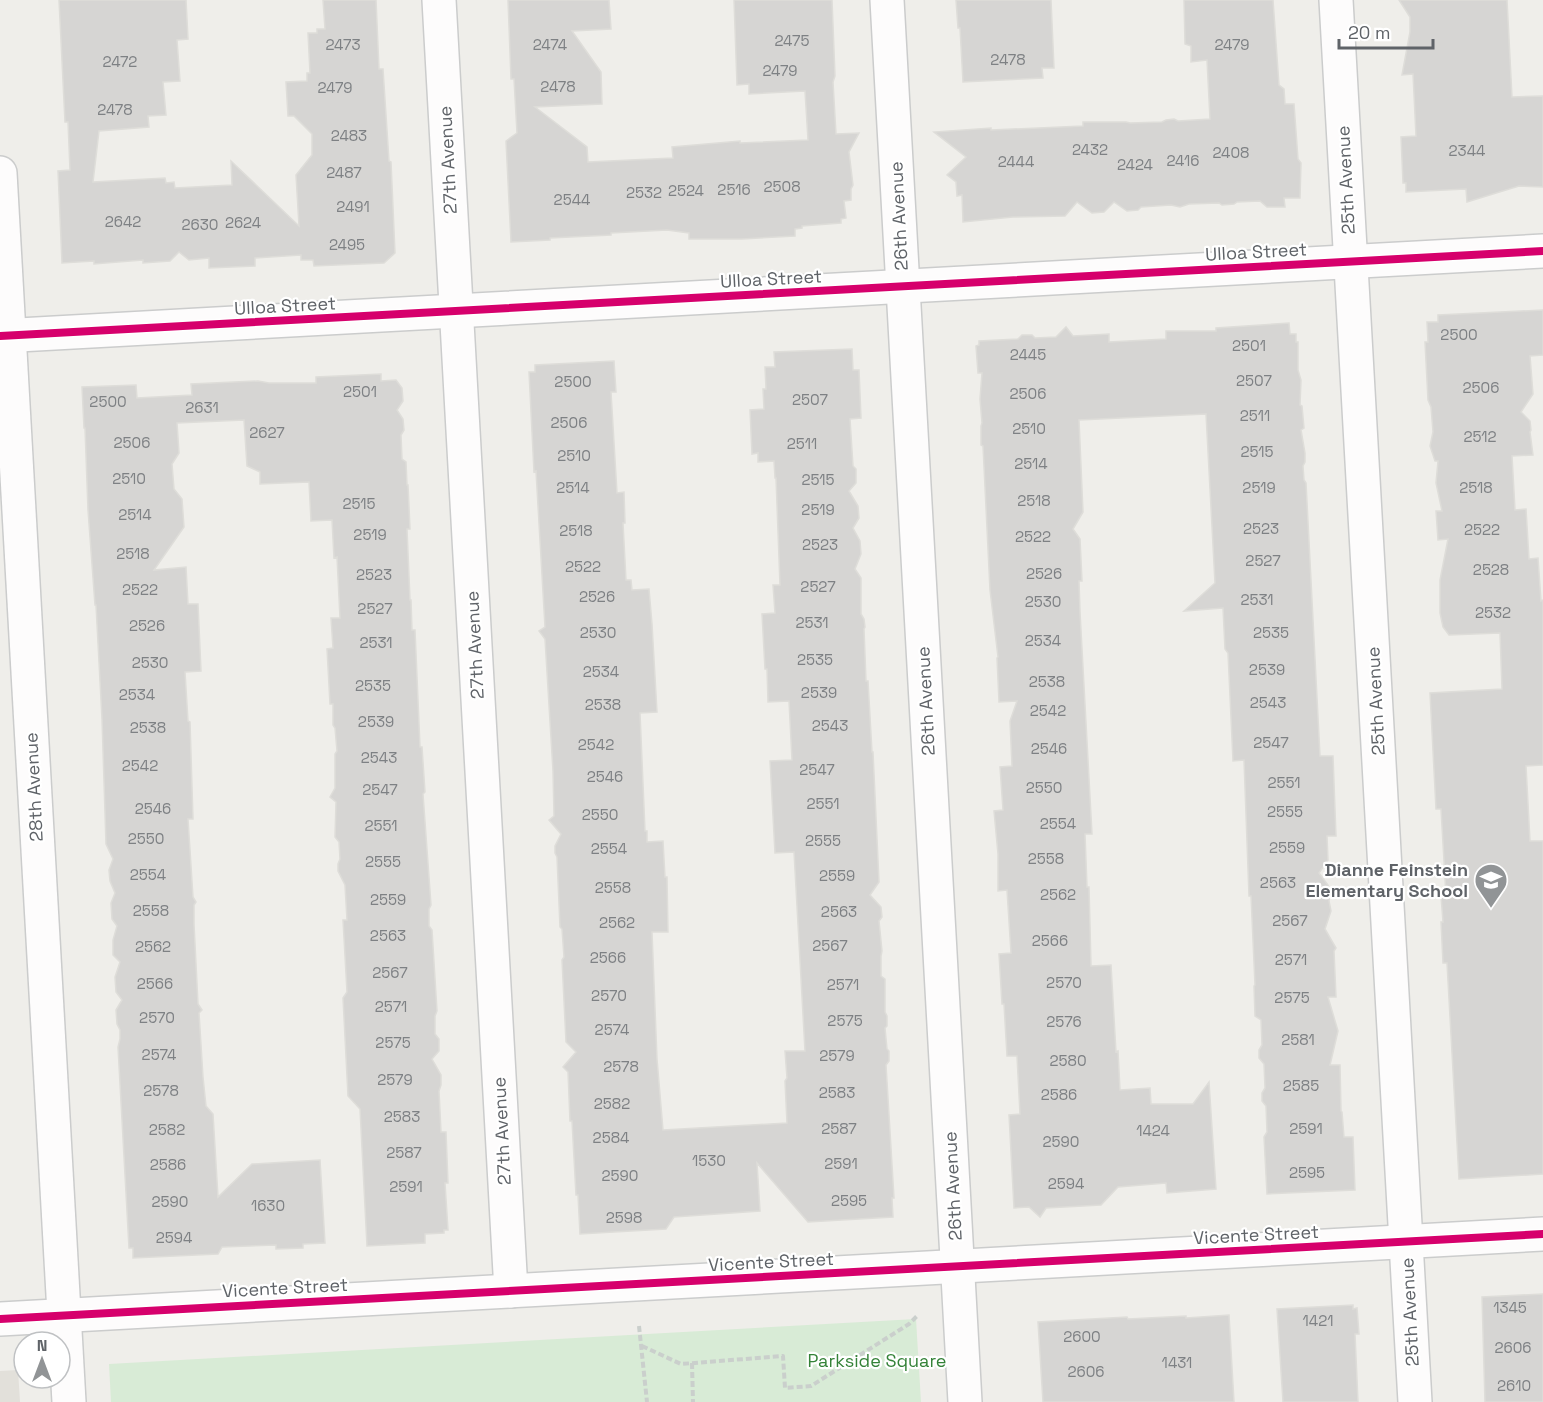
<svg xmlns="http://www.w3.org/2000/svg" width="1543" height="1402" font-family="'Space Grotesk',sans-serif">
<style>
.education{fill:#e2e0da}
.green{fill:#d8ebd6}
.building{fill:#d6d5d3;stroke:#deddd9;stroke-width:1.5}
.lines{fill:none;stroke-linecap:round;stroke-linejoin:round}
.minor-casing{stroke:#cbcccc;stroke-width:36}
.tertiary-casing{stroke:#cbcccc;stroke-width:36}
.path{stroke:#cacfcc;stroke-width:4;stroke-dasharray:6 3;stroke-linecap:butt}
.minor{stroke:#fdfcfc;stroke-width:33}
.tertiary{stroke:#fdfcfc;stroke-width:33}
.cycleway-casing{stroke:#fff;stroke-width:11}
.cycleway{stroke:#d6006c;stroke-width:8}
.labels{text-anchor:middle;stroke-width:4.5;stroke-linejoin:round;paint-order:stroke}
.number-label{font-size:15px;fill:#7e8184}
.street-label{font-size:18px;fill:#5f6368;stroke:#fff}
.poi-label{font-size:18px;font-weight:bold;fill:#5f6368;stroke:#fff;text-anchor:end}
.park-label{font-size:18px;fill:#348238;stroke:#fff}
</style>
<rect width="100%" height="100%" fill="#efeeea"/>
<polygon class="education" points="18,1370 20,1402 0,1402 0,1371"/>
<polygon class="green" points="916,1319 921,1402 111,1402 109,1364"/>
<g class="building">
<polygon points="59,0 186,0 188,39 177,40 180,81 163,82 166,115 148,116 149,127 99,131 93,182 165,178 166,183 174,182 175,188 232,185 231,161 299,226 296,175 312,155 312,134 294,116 288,116 286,82 307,81 307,73 310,73 308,33 317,33 317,29 325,29 323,0 376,0 379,69 383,69 389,161 391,162 395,253 384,263 314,266 313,260 301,260 301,255 255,258 255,266 209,268 209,258 189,260 179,252 170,261 143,263 143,260 94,264 94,261 62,263 58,171 70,170 68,122 65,122"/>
<polygon points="508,0 609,0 611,29 572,31 601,72 602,104 535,107 587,147 588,162 673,158 672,147 740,141 740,143 808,140 805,91 749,94 749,84 737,85 734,0 832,0 835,76 833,82 836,134 859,133 849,152 853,185 851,189 851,200 844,201 846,218 841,219 841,223 802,226 802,228 795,229 795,236 742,239 689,239 689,233 667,230 611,233 611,235 550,238 550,240 511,242 506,141 517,133 514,79 511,79"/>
<polygon points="956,0 1051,0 1054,68 1042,68 1043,78 963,82 960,28 958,28"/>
<polygon points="1184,0 1273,0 1279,85 1284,89 1285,104 1294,104 1298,159 1301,163 1300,198 1284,198 1285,207 1267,207 1260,201 1237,202 1234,204 1222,205 1219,203 1189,204 1180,207 1171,205 1141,207 1138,210 1127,211 1114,202 1104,212 1092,213 1077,202 1065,216 1013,217 963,222 962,195 957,196 956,182 947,175 966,157 934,132 991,128 991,130 1083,126 1083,122 1126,122 1130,123 1162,122 1166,120 1174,119 1178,121 1210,119 1207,60 1191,62 1191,46 1185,44"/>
<polygon points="1399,0 1507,0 1512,97 1543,96 1543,187 1519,186 1467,202 1466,189 1406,192 1406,183 1403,183 1401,137 1416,136 1413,74 1402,75 1410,32 1410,17"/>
<polygon points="1543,310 1543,355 1530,356 1533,394 1521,412 1530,421 1531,430 1530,432 1533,455 1512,456 1515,510 1526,509 1529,559 1538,558 1541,601 1543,600 1543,765 1526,766 1530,841 1543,841 1543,1174 1459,1179 1447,963 1443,963 1441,922 1443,922 1441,896 1446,896 1441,809 1436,809 1430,693 1502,689 1500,633 1449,635 1443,627 1440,613 1440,580 1448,539 1438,540 1436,511 1442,511 1436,483 1438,461 1435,461 1430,446 1433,432 1431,407 1428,400 1425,342 1428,342 1427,322 1438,322 1438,315"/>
<polygon points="1289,323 1290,334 1296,334 1296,342 1298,342 1298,370 1301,380 1300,405 1302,406 1304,428 1301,430 1305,453 1305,462 1303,466 1304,480 1306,483 1320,756 1333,756 1336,836 1327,836 1328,860 1319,873 1328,885 1330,890 1329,901 1331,911 1325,929 1336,948 1334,951 1336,997 1328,997 1338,1031 1330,1065 1340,1065 1341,1111 1342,1112 1344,1137 1353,1137 1355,1190 1267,1194 1264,1137 1267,1132 1266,1106 1262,1101 1262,1093 1265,1088 1264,1064 1259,1058 1259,1050 1262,1045 1261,1020 1255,1016 1254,986 1255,985 1251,896 1249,896 1244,760 1233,761 1228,653 1225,649 1223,608 1184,611 1215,583 1206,414 1079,420 1083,512 1073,529 1080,539 1082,581 1079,581 1080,612 1092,834 1085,834 1087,887 1089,887 1091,966 1111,965 1116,1052 1118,1051 1120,1090 1150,1088 1151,1104 1193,1104 1209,1082 1216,1189 1167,1193 1166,1183 1118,1187 1101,1205 1046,1208 1040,1217 1029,1207 1014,1208 1009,1115 1020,1114 1017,1056 1007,1056 1004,1004 1002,1004 999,954 1011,953 1007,890 998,891 998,854 994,811 1003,810 1000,767 1012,766 1010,721 1017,701 999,702 997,658 998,657 990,590 983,446 981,445 981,426 982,423 980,399 982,373 978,373 976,346 979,345 979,341 1018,339 1022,335 1032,335 1035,338 1056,337 1066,327 1073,336 1109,334 1109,342 1166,339 1166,331 1216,331 1216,328"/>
<polygon points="852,349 853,370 859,370 861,418 850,419 853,466 856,469 856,483 849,491 858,506 859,518 853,528 860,541 861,554 855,569 861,578 861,614 864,619 865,627 864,629 866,681 868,681 872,752 873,752 879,882 870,895 881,907 882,917 879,921 882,951 881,956 881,976 885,979 885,1012 887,1016 887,1026 885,1028 887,1049 889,1051 889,1061 886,1065 894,1198 892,1198 893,1217 808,1222 757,1163 760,1211 674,1217 666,1229 580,1234 578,1195 576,1195 572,1121 570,1121 568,1072 563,1067 576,1052 566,1042 562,960 564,957 562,929 560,927 557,857 555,853 555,846 561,834 549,820 554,816 553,771 545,639 539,631 545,627 536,471 534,472 529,372 535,372 535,365 614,361 616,392 611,392 617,493 624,492 625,523 623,523 626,580 631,580 632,590 649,589 652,624 657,712 640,713 645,831 647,831 647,842 663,841 665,877 667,877 668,932 652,932 657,1059 663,1130 787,1123 785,1081 787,1078 785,1051 805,1051 794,852 775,853 770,761 792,760 789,701 768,702 767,669 765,669 762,614 775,613 773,585 780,585 776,478 775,478 774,461 758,462 758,453 752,454 750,410 764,409 763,389 766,389 765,367 775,367 774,352"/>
<polygon points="381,374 381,381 396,380 402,388 403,401 397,410 403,419 404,430 401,435 402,459 406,462 407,485 408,485 410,529 407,529 410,600 411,600 412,630 415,630 420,747 422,747 425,792 423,794 431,905 429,909 429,926 432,930 437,1011 435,1016 435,1034 439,1039 439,1051 432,1059 441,1075 441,1085 439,1091 441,1132 446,1132 448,1183 445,1183 448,1230 444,1230 444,1233 425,1234 425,1243 367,1246 360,1109 348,1096 343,998 347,992 343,920 347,920 345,885 338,871 338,864 340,859 339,842 335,837 336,802 330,797 335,788 335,754 337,751 335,728 333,725 333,704 330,704 327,649 333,648 331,618 340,618 337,557 334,558 332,520 311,521 309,482 260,484 260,472 247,466 244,420 177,423 179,453 172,464 174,489 182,499 184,527 154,570 186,567 188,604 198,604 201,671 185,672 188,721 190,722 193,819 188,819 193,897 196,902 194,905 194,924 198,1004 202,1010 199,1013 203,1077 206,1106 213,1114 218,1197 252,1164 320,1160 325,1243 303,1244 303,1248 276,1249 276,1245 222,1247 218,1254 133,1258 133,1248 129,1248 118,1047 120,1039 120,1030 117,1024 116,1010 122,1000 116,992 115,977 120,962 113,955 113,940 117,926 112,919 111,903 115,893 110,881 109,870 113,859 106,844 102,719 96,605 95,605 88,510 85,428 84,428 82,387 136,385 137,398 192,395 191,384 258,381 269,383 316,383 316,377"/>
<polygon points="1543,1294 1543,1402 1485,1402 1482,1297"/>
<polygon points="1353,1305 1353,1309 1357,1308 1359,1334 1355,1334 1358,1402 1283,1402 1277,1309"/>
<polygon points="1229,1315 1234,1402 1043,1402 1038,1322 1127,1317 1128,1319 1186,1316 1186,1318"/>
</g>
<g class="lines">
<g class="minor-casing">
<g id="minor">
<polyline points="439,0 511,1291"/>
<polyline points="887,0 965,1402"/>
<polyline points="1336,0 1415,1402"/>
<polyline points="0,173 69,1402"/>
<polyline points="0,336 1543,251"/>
</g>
</g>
<g class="tertiary-casing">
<polyline id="tertiary" points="0,1319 1543,1234"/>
</g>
<g class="path">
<polyline points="639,1326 647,1402"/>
<polyline points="642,1346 681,1364 783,1356 785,1388 811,1386 909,1324 918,1315"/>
<polyline points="692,1363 693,1402"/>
</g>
<use href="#minor" class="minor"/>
<use href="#tertiary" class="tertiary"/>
<g class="cycleway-casing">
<g id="cycleway">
<polyline points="0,336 1543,251"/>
<polyline points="0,1319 1543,1234"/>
</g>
</g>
<use href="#cycleway" class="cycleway"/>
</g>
<defs>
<g id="school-pin" transform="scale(1.725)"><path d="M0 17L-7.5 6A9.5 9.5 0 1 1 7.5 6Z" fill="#919496" stroke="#fff"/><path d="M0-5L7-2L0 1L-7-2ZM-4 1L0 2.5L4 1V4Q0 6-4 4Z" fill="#fff"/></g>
</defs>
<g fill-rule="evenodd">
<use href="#school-pin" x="1491" y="880"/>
</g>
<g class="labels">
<g class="number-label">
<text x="792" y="46">2475</text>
<text x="343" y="50">2473</text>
<text x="550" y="50">2474</text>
<text x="1232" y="50">2479</text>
<text x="1008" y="65">2478</text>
<text x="120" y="67">2472</text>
<text x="780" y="76">2479</text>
<text x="558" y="92">2478</text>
<text x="335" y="93">2479</text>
<text x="115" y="115">2478</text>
<text x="349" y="141">2483</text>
<text x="1090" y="155">2432</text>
<text x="1467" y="156">2344</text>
<text x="1231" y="158">2408</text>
<text x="1183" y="166">2416</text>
<text x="1016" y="167">2444</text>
<text x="1135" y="170">2424</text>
<text x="344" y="178">2487</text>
<text x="782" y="192">2508</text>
<text x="734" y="195">2516</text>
<text x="686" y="196">2524</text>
<text x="644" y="198">2532</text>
<text x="572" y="205">2544</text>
<text x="353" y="212">2491</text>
<text x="123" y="227">2642</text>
<text x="243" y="228">2624</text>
<text x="200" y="230">2630</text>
<text x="347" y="250">2495</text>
<text x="1459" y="340">2500</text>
<text x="1249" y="351">2501</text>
<text x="1028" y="360">2445</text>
<text x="1254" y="386">2507</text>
<text x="573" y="387">2500</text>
<text x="1481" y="393">2506</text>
<text x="360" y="397">2501</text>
<text x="1028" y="399">2506</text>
<text x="810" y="405">2507</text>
<text x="108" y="407">2500</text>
<text x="202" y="413">2631</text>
<text x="1255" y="421">2511</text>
<text x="569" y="428">2506</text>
<text x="1029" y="434">2510</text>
<text x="267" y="438">2627</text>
<text x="1480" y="442">2512</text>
<text x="132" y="448">2506</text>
<text x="802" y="449">2511</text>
<text x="1257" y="457">2515</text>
<text x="574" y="461">2510</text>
<text x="1031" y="469">2514</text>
<text x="129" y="484">2510</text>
<text x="818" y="485">2515</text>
<text x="573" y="493">2514</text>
<text x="1259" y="493">2519</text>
<text x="1476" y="493">2518</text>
<text x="1034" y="506">2518</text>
<text x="359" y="509">2515</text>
<text x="818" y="515">2519</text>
<text x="135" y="520">2514</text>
<text x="1261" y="534">2523</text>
<text x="1482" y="535">2522</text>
<text x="576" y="536">2518</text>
<text x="370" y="540">2519</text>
<text x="1033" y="542">2522</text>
<text x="820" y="550">2523</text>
<text x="133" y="559">2518</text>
<text x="1263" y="566">2527</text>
<text x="583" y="572">2522</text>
<text x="1491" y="575">2528</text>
<text x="1044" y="579">2526</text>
<text x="374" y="580">2523</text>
<text x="818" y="592">2527</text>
<text x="140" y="595">2522</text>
<text x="597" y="602">2526</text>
<text x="1257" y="605">2531</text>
<text x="1043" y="607">2530</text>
<text x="375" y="614">2527</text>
<text x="1493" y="618">2532</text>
<text x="812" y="628">2531</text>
<text x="147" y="631">2526</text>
<text x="598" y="638">2530</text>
<text x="1271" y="638">2535</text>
<text x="1043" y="646">2534</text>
<text x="376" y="648">2531</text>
<text x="815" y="665">2535</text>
<text x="150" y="668">2530</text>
<text x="1267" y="675">2539</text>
<text x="601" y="677">2534</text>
<text x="1047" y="687">2538</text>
<text x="373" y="691">2535</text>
<text x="819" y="698">2539</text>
<text x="137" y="700">2534</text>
<text x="1268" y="708">2543</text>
<text x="603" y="710">2538</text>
<text x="1048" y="716">2542</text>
<text x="376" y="727">2539</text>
<text x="830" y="731">2543</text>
<text x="148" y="733">2538</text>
<text x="1271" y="748">2547</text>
<text x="596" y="750">2542</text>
<text x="1049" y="754">2546</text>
<text x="379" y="763">2543</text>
<text x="140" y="771">2542</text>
<text x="817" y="775">2547</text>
<text x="605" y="782">2546</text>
<text x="1284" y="788">2551</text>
<text x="1044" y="793">2550</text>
<text x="380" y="795">2547</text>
<text x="823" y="809">2551</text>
<text x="153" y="814">2546</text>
<text x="1285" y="817">2555</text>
<text x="600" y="820">2550</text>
<text x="1058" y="829">2554</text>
<text x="381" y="831">2551</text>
<text x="146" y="844">2550</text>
<text x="823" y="846">2555</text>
<text x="1287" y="853">2559</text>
<text x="609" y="854">2554</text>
<text x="1046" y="864">2558</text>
<text x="383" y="867">2555</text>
<text x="148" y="880">2554</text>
<text x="837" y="881">2559</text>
<text x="1278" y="888">2563</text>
<text x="613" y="893">2558</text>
<text x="1058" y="900">2562</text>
<text x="388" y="905">2559</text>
<text x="151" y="916">2558</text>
<text x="839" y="917">2563</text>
<text x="1290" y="926">2567</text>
<text x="617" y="928">2562</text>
<text x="388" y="941">2563</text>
<text x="1050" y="946">2566</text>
<text x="830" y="951">2567</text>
<text x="153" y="952">2562</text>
<text x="608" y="963">2566</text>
<text x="1291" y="965">2571</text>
<text x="390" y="978">2567</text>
<text x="1064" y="988">2570</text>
<text x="155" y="989">2566</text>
<text x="843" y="990">2571</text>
<text x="609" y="1001">2570</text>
<text x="1292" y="1003">2575</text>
<text x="391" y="1012">2571</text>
<text x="157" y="1023">2570</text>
<text x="845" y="1026">2575</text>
<text x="1064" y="1027">2576</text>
<text x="612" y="1035">2574</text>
<text x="1298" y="1045">2581</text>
<text x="393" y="1048">2575</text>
<text x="159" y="1060">2574</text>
<text x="837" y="1061">2579</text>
<text x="1068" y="1066">2580</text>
<text x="621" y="1072">2578</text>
<text x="395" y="1085">2579</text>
<text x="1301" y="1091">2585</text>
<text x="161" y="1096">2578</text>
<text x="837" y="1098">2583</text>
<text x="1059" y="1100">2586</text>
<text x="612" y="1109">2582</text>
<text x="402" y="1122">2583</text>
<text x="839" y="1134">2587</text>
<text x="1306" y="1134">2591</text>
<text x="167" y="1135">2582</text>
<text x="1153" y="1136">1424</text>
<text x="611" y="1143">2584</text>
<text x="1061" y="1147">2590</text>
<text x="404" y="1158">2587</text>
<text x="709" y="1166">1530</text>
<text x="841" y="1169">2591</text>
<text x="168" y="1170">2586</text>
<text x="1307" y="1178">2595</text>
<text x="620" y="1181">2590</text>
<text x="1066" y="1189">2594</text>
<text x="406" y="1192">2591</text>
<text x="849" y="1206">2595</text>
<text x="170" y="1207">2590</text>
<text x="268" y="1211">1630</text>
<text x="624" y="1223">2598</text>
<text x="174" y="1243">2594</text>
<text x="1510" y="1313">1345</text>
<text x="1318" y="1326">1421</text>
<text x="1082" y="1342">2600</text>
<text x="1513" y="1353">2606</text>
<text x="1177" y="1368">1431</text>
<text x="1086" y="1377">2606</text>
<text x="1514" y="1391">2610</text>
</g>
<g class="street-label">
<text transform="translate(448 160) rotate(-93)" y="6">27th Avenue</text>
<text transform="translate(1346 180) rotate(-93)" y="6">25th Avenue</text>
<text transform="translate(899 216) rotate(-93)" y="6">26th Avenue</text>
<text transform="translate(1256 252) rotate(-3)" y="6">Ulloa Street</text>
<text transform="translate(771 279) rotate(-3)" y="6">Ulloa Street</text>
<text transform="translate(285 306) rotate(-3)" y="6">Ulloa Street</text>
<text transform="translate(475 645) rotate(-93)" y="6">27th Avenue</text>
<text transform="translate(926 701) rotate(-93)" y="6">26th Avenue</text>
<text transform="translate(1376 701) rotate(-93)" y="6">25th Avenue</text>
<text transform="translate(34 787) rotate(-93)" y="6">28th Avenue</text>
<text transform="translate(502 1131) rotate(-93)" y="6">27th Avenue</text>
<text transform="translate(953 1186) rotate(-93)" y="6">26th Avenue</text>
<text transform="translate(1256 1235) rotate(-3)" y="6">Vicente Street</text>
<text transform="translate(771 1262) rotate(-3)" y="6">Vicente Street</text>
<text transform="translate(285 1288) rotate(-3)" y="6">Vicente Street</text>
<text transform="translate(1410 1312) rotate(-93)" y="6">25th Avenue</text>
</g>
<g class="poi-label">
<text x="1468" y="876">Dianne Feinstein<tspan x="1468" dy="21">Elementary School</tspan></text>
</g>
<g class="park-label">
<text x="877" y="1367">Parkside Square</text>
</g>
</g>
<g transform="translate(42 1360)"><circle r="28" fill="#ffffff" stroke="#bfc1c3" stroke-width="1.5"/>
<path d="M0-4.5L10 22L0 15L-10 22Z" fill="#919496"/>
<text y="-9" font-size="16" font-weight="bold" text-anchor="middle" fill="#5f6368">N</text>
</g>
<path d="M1339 39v9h94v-9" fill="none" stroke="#5f6368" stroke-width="3"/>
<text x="1348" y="39" font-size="18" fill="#5f6368" stroke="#ffffff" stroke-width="4.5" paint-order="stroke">20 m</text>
</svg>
